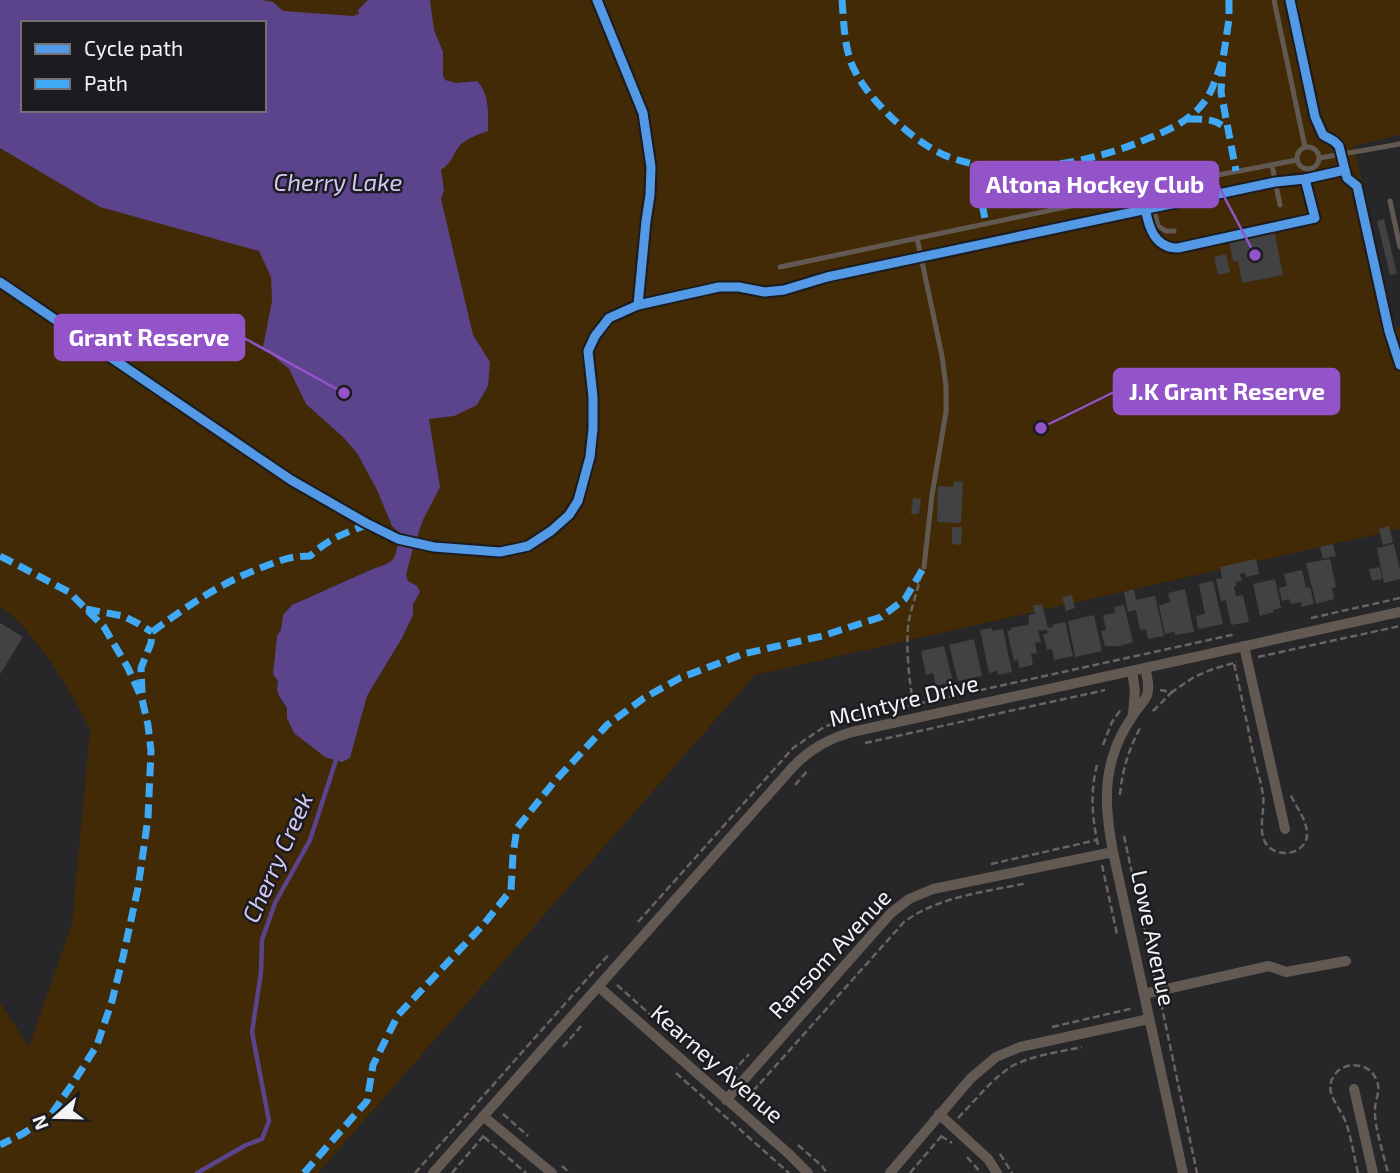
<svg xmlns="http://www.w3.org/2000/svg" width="1400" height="1173" font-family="'Exo 2',sans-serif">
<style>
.green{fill:#412a05;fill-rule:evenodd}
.water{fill:#5b448c;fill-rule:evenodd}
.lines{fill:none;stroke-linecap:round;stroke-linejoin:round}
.stream{stroke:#5b448c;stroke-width:4.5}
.building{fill:#424143}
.path{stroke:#68645f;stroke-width:2.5;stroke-dasharray:7 3.5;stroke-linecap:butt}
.service{stroke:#625a52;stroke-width:5}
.minor{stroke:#625a52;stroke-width:10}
.quiet{stroke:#3fa9f5;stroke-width:7;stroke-dasharray:14 7;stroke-linecap:butt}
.cycleway-casing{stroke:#1c1b1f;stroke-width:13}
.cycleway{stroke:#5399e6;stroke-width:9}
.labels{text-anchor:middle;stroke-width:5;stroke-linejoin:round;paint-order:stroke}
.street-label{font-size:23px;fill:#f3f2f5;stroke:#1c1b1f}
.water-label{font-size:24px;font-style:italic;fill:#d2c8f4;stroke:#1c1b1f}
.leader{fill:none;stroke:#9354ca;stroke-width:2.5}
.callout-dot{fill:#9354ca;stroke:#1c1b1f;stroke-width:2.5}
.callout{fill:#9354ca;stroke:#9354ca;stroke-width:2.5}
.callout-label{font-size:24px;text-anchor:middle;font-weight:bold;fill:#fff}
</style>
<rect width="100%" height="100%" fill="#272628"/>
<path class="green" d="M0,0H1400V135L1354,146L1395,327H1400V529L755,675L318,1173H0V1002L29,1047L72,923L90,730C73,694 34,628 0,607ZM23,23H264V110H23ZM386,565L406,575L415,598L413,604V615L386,665L367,696L350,758L326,757L287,718V708L282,703L277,690V636L281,630L283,615L292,605L375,568Z"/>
<path class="water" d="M0,0H262L273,2L283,11L353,16L359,14L358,10L368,0H430L434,30L443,52V75L445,80L457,83L477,81C490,95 488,113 488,131C477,135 464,139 458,148C451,158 453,161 441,170L444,190L441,199L473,335L490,362L488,386L477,405L454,416L429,419L440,487L423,520L412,552L406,575L408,581L417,586L420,592L413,604V615L402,638L367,696L350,758L342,762L325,757L294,733L287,718V708L279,696L277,690L278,681L273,674L277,636L281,630L283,615L292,605L375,568C401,561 394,554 400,533L392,526L377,490L357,453L343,437L306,404L289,369L263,347L272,301L271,277L259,251L100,207L0,148ZM23,23H264V110H23Z"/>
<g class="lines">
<polyline class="stream" points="197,1173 246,1145 262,1139 269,1121 252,1032 261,972 262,940 275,903 310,840 337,757"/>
</g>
<g class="building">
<polygon points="1384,219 1397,274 1390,275 1377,221"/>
<polygon points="1274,230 1283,275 1242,283 1238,261 1233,262 1229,240"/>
<polygon points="1226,254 1230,272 1218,275 1214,257"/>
<polygon points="954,481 963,482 961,523 937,522 938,486 953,487"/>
<polygon points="913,498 921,499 919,514 911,514"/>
<polygon points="1389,526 1393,542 1383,545 1379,529"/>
<polygon points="952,527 962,527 961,545 952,544"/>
<polygon points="1333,544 1336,556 1323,559 1320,547"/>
<polygon points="1394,544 1400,570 1400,579 1384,583 1377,548"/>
<polygon points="1256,559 1259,574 1246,577 1245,573 1240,574 1242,581 1236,582 1236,586 1234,586 1236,596 1243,595 1249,622 1231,625 1226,600 1221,601 1216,579 1222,578 1220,567"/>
<polygon points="1330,559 1336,587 1332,588 1334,599 1316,604 1306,563"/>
<polygon points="1380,567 1382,579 1372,581 1369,569"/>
<polygon points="1302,570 1306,588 1310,587 1314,604 1302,607 1301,602 1291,604 1289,599 1282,601 1279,588 1287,586 1284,574"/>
<polygon points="1275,579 1281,608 1273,610 1274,612 1260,616 1253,584"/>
<polygon points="1213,581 1223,624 1198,629 1196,616 1205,614 1199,584"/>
<polygon points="1134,589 1136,600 1155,596 1164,636 1148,639 1146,629 1140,630 1136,610 1128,612 1124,592"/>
<polygon points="1185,589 1194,632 1175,635 1174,632 1165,634 1159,606 1170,602 1168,593"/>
<polygon points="1072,595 1075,608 1066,611 1062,597"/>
<polygon points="1042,604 1048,628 1053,627 1052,625 1065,622 1073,656 1054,660 1052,649 1047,650 1043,634 1048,633 1047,630 1038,631 1041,642 1035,643 1037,653 1031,654 1033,665 1019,668 1018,660 1014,661 1007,631 1011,630 1011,628 1028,625 1029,615 1035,614 1033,606"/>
<polygon points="1124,605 1133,642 1117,647 1117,646 1105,646 1101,631 1106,630 1103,615 1115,613 1114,607"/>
<polygon points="1094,615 1102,651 1075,657 1068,621"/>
<polygon points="0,623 23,637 0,674"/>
<polygon points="992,628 992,631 1003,629 1012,672 998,675 998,671 989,673 980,630"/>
<polygon points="974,639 982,676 958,681 949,645"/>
<polygon points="944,646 953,682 936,686 933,673 926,675 921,651"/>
</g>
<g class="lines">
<g class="path">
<polyline points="1311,618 1400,598"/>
<polyline points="1258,657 1400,626"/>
<path d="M1234,664C1241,693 1247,723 1253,753C1256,767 1261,781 1263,795C1265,810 1258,829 1265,842C1276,861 1309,854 1307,832C1306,818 1295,806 1290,793"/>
<polyline points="1160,690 1172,692 1194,677 1213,669 1237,662"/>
<path d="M914,705C909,684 905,641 909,620C912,606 917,591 921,577"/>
<polyline points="1153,711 1172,692"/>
<polyline points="865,743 1105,690"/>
<polyline points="1103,745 1112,722 1122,708"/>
<path d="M1097,765C1090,792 1092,818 1098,845"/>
<polyline points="795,785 809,769"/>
<path d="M1120,795C1122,770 1129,749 1140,728"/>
<polyline points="1124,836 1155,980"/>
<polyline points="991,864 1097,840"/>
<polyline points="1102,865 1117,934"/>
<polyline points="638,922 793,748 824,727 840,721 1236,634"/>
<polyline points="617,985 662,1025"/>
<polyline points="1161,1003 1197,1173"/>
<polyline points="1052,1027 1134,1008"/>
<polyline points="563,1047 581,1026"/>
<polyline points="676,1073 789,1173"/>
<polyline points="725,1080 749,1054"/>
<path d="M746,1099L904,922C939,896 986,892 1027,883"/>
<polyline points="503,1114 528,1136"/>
<path d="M958,1118C975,1101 989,1082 1009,1068C1027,1056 1060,1052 1082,1047"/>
<polyline points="941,1136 952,1143"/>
<polyline points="484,1137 526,1173"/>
<polyline points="798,1145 822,1166 827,1173"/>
<polyline points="1000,1154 1012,1173"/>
<polyline points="967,1157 981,1173"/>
<polyline points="562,1166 570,1173"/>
<polyline points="415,1173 610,953"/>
<polyline points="452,1173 486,1133"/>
<polyline points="910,1173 944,1133"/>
<path d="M1358,1173C1354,1157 1352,1141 1347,1126C1342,1107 1320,1092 1336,1073C1342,1066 1352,1064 1360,1066C1367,1067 1373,1072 1376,1079C1382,1090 1375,1098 1375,1110C1374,1126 1384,1156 1388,1173"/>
</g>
<g class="service">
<polyline points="1274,0 1305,147"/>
<circle cx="1308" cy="158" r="11"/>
<polyline points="1320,158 1400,144"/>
<polyline points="1272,165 1280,205"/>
<polyline points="1149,189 1158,226 1166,231 1174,231"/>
<polyline points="1390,201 1400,247"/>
<polyline points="917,238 942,356 946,386 946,412 932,495 924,567"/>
<polyline points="780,267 1223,174 1297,160"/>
</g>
<g class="minor">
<polyline points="1244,646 1285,829"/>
<path d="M1145,668C1147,677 1150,686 1147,695C1144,703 1136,709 1132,717C1124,729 1117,742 1113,756C1103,787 1107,820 1113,852L1183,1173"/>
<polyline points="1132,671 1135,690 1133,714"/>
<polyline points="599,987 789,1154 808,1173"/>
<polyline points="1144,994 1269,966 1286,972 1346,961"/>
<polyline points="1354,1089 1373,1173"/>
<polyline points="726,1100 891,913 909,899 933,889 1113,852"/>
<polyline points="939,1114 988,1159 997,1173"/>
<polyline points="483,1116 552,1173"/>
<path d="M433,1173L791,769C808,750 827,739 852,732L1400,612"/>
<polyline points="890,1173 971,1078 996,1057 1020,1047 1149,1019"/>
</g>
<g class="quiet">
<path d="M842,0C844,24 844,52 856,73C865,90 878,104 892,118C906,131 926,147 944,155C1001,179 1081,165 1137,143C1162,133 1192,122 1207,98C1214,87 1218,71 1223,59"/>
<polyline points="1229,0 1229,19 1223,59 1221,92 1236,171"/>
<path d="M1188,119C1206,119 1215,118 1229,131"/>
<polyline points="974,163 986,224"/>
<polyline points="0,556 69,592 104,627 128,668 142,699 148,725 151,751 148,818 138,888 123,957 112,1001 97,1045 75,1080 51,1115 24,1133 0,1145"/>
<polyline points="86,609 123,616 139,624 152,632"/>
<path d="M152,632C187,606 222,582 263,567C281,560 291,556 310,556C328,539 347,532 369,524"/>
<polyline points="142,693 141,668 151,643 152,632"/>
<polyline points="304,1173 367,1101 373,1065 398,1015 484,924 511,890 513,855 517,828 554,782 607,725 644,698 680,678 743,654 822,636 881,617 905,599 924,567"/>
</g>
<g class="cycleway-casing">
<g id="cycleway">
<polyline points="597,0 643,113 651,167 650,195 646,221 638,305"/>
<polyline points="1290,0 1315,117 1323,135 1334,141 1339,146 1347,178 1357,186 1389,331 1400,365"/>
<path d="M1142,190C1146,213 1148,248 1178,248L1315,218L1305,179"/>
<polyline points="0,282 291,480 366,523 398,539 434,547 500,552 528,546 551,531 569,515 578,501 590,457 593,429 593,397 588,351 595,336 609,318 638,305 719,287 739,287 765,292 784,290 827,277 1275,182 1305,179 1345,170"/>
</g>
</g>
<use href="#cycleway" class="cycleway"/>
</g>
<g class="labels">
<g class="street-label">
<text transform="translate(904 701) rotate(-14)" y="8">McIntyre Drive</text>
<text transform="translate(1153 938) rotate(78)" y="8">Lowe Avenue</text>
<text transform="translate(830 954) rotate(-47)" y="8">Ransom Avenue</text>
<text transform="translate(717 1064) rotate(41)" y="8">Kearney Avenue</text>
</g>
<g class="water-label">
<text x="338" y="191">Cherry Lake</text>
<text transform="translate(278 858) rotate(-66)" y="8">Cherry Creek</text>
</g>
</g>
<path class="leader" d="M1255 255L1218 185M344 393L244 338M1041 428L1114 392"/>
<g class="callout-dot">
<circle cx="1255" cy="255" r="7"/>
<circle cx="344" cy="393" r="7"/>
<circle cx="1041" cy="428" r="7"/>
</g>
<g class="callout">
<rect x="971" y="162" width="247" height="45" rx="7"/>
<rect x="55" y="315" width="189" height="45" rx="7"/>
<rect x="1114" y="369" width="225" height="45" rx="7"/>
</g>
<g class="callout-label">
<text x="1095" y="193">Altona Hockey Club</text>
<text x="149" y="346">Grant Reserve</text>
<text x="1227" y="400">J.K Grant Reserve</text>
</g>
<rect x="21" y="21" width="245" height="91" fill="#1c1b1f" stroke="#727175" stroke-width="2"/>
<rect x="35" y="44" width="35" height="10" fill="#5399e6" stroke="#727175" stroke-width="2"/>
<text x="84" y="56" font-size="21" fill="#f3f2f5">Cycle path</text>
<rect x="35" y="79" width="35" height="10" fill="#3fa9f5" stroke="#727175" stroke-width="2"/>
<text x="84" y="91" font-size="21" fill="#f3f2f5">Path</text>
<g transform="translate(56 1117) rotate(250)" stroke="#1c1b1f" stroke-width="5" paint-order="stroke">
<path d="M0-5L12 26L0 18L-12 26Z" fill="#f3f2f5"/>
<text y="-10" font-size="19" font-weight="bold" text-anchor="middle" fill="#f3f2f5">N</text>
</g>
</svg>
